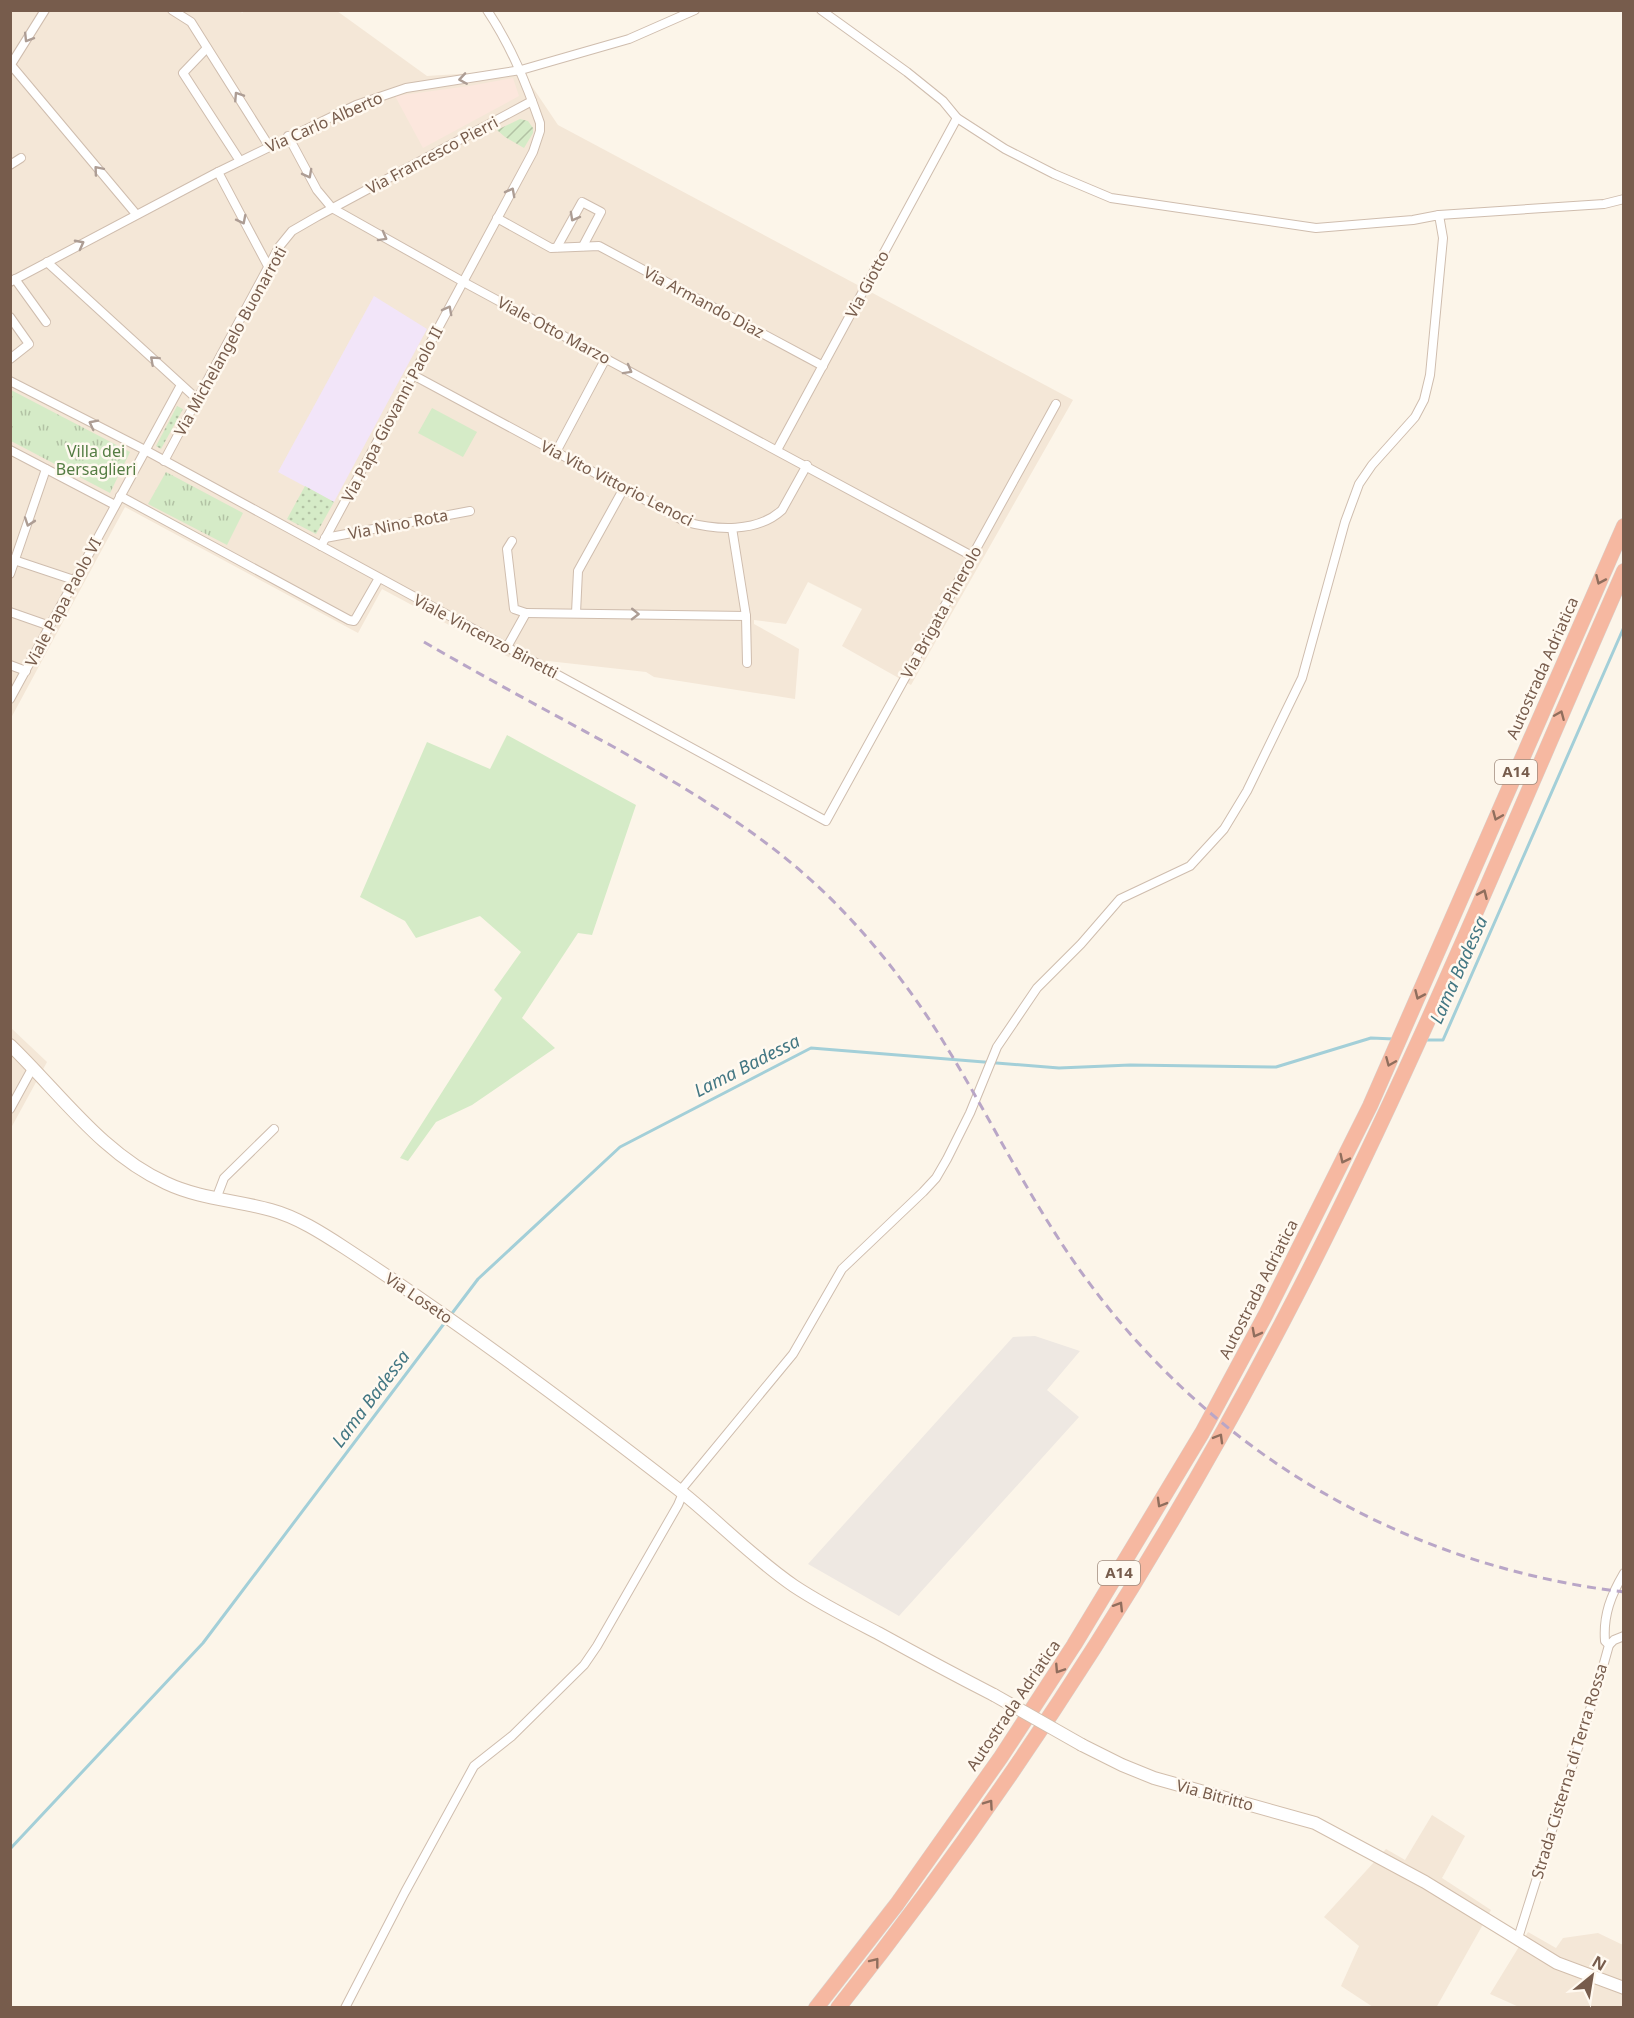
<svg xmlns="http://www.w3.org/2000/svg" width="1634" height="2018" font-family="'Noto Sans',sans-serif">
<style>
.residential{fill:#f4e7d7}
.commercial{fill:#fce7dd}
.industrial{fill:#eee8e2}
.education{fill:#f2e5f9}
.grass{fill:url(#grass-dots)}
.park{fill:url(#park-tufts)}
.garden{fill:url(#garden-furrows)}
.pitch{fill:#d5ebc7}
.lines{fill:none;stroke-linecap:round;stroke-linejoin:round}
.stream{stroke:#a3cfd8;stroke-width:3}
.minor-casing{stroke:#cfbdae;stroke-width:10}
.secondary-casing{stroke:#d2beac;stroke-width:14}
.motorway-casing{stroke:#d9d1cd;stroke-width:16}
.minor{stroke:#fff;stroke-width:8}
.secondary{stroke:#fff;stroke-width:12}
.motorway{stroke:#f6b8a1;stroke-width:15}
.rail{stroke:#b9a6c7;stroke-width:3;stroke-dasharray:9 6;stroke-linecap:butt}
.secondary-bridge-casing{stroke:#d2beac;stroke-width:14;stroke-linecap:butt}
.secondary-bridge{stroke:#fff;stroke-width:12}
.oneway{stroke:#ad9d94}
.oneway2{stroke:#906e5d}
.labels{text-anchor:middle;stroke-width:5;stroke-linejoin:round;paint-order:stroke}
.shield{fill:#fff9f0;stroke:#a08b7d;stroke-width:1.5}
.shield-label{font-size:15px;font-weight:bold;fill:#775c4c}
.street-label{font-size:16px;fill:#775c4c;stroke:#fff9f0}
.park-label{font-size:16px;fill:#547d43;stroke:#fff9f0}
.water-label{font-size:18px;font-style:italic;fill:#437783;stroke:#fff9f0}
</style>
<defs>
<pattern id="grass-dots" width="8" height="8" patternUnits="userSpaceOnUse" patternTransform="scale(1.5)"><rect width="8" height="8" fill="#d5ebc7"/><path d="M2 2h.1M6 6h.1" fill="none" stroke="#b2c2a4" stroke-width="1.8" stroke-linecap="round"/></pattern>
<pattern id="park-tufts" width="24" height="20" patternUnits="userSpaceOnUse" patternTransform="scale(1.5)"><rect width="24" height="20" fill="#d5ebc7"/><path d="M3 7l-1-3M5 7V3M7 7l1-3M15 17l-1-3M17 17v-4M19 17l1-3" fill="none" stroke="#b2c2a4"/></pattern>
<pattern id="garden-furrows" width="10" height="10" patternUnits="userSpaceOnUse" patternTransform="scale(1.5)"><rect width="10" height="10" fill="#d5ebc7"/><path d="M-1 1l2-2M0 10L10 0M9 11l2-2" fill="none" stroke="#b2c2a4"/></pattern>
</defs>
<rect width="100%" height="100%" fill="#fcf5e9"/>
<g class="residential">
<polygon points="240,10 242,13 245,10 337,11 427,76 521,70 558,125 1073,400 911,685 842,646 862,609 808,582 786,624 754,620 754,624 799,649 795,699 654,677 646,672 548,661 540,674 382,589 358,633 125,507 11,718 11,11"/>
<polygon points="11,1028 47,1062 11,1128"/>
<polygon points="1432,1815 1465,1836 1442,1878 1491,1910 1436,2008 1373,2007 1341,1986 1359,1946 1324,1917 1386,1849 1405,1860"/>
<polygon points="1528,1932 1556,1948 1563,1938 1598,1933 1623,1945 1623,2007 1519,2007 1490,1994"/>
</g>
<polygon class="commercial" points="513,78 519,96 423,148 395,96 469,86"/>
<polygon class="industrial" points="1035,1336 1080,1351 1047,1390 1079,1417 899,1616 808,1564 1013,1337"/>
<polygon class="education" points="374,296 427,329 334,502 278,472"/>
<g class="grass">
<polygon points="177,406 183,409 161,449 156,446"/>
<polygon points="305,486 334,502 316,534 287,519"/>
</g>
<g class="park">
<polygon points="11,390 130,452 110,493 11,441"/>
<polygon points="166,472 243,513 227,545 148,504"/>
</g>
<polygon class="garden" points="520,119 528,121 533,128 533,133 524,148 505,137 497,130"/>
<g class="pitch">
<polygon points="432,408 477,432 463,457 418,433"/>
<polygon points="507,735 636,805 592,935 578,933 522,1018 555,1048 472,1105 436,1122 408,1161 400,1158 502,998 494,990 521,952 480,916 416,938 405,921 360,897 427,742 490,769"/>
</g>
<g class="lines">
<g class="stream">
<polyline points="1424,1040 1443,1040 1624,627"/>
<polyline points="450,1316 478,1279 620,1147 811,1048 1059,1068 1130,1065 1276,1067 1371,1038 1394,1039"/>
<polyline points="10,1849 203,1643 446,1321"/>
</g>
<g class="minor-casing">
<g id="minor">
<polyline points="172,10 191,22 269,146"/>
<polyline points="207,48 183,73 240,161"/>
<polyline points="11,65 136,214"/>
<polyline points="10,66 45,10"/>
<polyline points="288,136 317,190 332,208 469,285 972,556"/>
<polyline points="10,165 21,158"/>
<polyline points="218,172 268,266"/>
<polyline points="1439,215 1604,204 1624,199"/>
<polyline points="497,218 551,248 599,246 823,366"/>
<polyline points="557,247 582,202 601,212 583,246"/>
<polyline points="47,262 197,399"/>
<polyline points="15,279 46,322"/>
<polyline points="10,282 218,172 356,105 406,88 521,70 629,39 695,10"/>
<polyline points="10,317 29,344 10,359"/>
<path d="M413,375L686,522C716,530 757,533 782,510L807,465"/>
<polyline points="10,381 145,450 826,821 1056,404"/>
<polyline points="10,450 115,505"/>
<polyline points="777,450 957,118"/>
<polyline points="556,452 606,358"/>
<polyline points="164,461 279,247 292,231 318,216 532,101"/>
<polyline points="120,496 349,620 354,621 356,618 379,578"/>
<polyline points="732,528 746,616 747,663"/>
<polyline points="325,538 470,511"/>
<path d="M321,546L533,152L540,131V123C526,83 511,46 487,10"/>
<polyline points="11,559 74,580"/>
<polyline points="10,574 46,469"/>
<polyline points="10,612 50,626"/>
<polyline points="526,613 746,616"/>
<polyline points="576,613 578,571 624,488"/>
<polyline points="507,647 526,613 514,609 507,549 512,541"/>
<polyline points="10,665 26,671"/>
<polyline points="10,699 181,385"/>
<polyline points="10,1109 33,1067"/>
<polyline points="216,1199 224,1178 274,1129"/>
<polyline points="680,1491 793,1354 842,1269 923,1192 936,1178 947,1159 970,1113 997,1047 1037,988 1081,944 1120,899 1190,866 1224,829 1247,791 1302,678 1345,522 1359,484 1372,465 1415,417 1424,400 1430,375 1443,238 1439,215 1413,220 1316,228 1111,198 1054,174 1005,149 957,118 943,101 907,72 821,10"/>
<polyline points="1609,1645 1614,1640 1624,1636"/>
<path d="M1518,1938L1599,1681L1609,1645L1605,1641C1603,1615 1611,1595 1624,1573"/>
<polyline points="345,2008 405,1892 474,1766 512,1736 584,1665 597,1646 678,1505 683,1493"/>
</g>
</g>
<g class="secondary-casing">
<g id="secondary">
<path d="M10,1045C60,1093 102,1154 166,1183C200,1199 236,1200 271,1210C297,1217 322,1233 345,1248C460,1323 571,1406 679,1490C718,1521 753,1558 794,1586C821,1604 849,1618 878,1633C916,1654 955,1675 994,1695"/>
<polyline points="1082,1745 1122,1765 1154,1778 1315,1823 1425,1882 1557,1963 1624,1988"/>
</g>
</g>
<g class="motorway-casing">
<g id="motorway">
<polyline points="816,2008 897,1904 1001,1757 1074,1645 1202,1433 1266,1314 1370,1106 1624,526"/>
<path d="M838,2008C1007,1795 1156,1563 1282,1323C1410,1079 1513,823 1624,571"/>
</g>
</g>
<use href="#minor" class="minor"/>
<use href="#secondary" class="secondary"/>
<use href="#motorway" class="motorway"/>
<path class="rail" d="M424,642C486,678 549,712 612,746C693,792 773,839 838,906C881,950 918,999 949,1051C985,1110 1016,1172 1053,1230C1181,1434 1384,1563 1624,1592"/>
<g class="secondary-bridge-casing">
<polyline id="secondary-bridge" points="994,1695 1082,1745"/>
</g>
<use href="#secondary-bridge" class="secondary-bridge"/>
</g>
<defs><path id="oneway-chevron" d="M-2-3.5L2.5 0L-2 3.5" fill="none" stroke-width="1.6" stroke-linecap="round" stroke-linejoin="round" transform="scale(1.5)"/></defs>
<g class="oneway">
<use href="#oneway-chevron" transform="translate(28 38) rotate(122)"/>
<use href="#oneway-chevron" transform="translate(463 79) rotate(171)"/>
<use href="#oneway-chevron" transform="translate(238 96) rotate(-123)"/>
<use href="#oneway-chevron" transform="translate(98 170) rotate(-130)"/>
<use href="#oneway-chevron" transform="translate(308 174) rotate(62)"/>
<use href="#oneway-chevron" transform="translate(511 192) rotate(-62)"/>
<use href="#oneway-chevron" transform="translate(574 217) rotate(119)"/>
<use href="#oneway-chevron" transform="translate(242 220) rotate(63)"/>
<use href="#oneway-chevron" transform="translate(383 237) rotate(29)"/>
<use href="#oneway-chevron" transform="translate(80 244) rotate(-28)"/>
<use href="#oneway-chevron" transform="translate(448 310) rotate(-62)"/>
<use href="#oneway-chevron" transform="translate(154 360) rotate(-138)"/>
<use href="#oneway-chevron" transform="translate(628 370) rotate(29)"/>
<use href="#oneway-chevron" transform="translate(93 424) rotate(-153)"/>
<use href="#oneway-chevron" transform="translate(29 522) rotate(109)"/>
<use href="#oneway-chevron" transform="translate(635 614) rotate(1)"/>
</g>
<g class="oneway2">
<use href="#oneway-chevron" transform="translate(1600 580) rotate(114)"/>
<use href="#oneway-chevron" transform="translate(1560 715) rotate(-67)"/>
<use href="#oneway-chevron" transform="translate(1497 816) rotate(113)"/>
<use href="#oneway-chevron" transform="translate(1483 894) rotate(-66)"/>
<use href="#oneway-chevron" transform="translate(1419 995) rotate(114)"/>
<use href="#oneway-chevron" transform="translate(1390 1062) rotate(113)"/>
<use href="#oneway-chevron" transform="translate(1344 1159) rotate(116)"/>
<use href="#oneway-chevron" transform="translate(1256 1333) rotate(118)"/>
<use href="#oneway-chevron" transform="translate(1219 1438) rotate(-60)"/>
<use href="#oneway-chevron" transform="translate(1161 1503) rotate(120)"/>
<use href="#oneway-chevron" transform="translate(1119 1606) rotate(-58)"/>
<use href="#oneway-chevron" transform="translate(1059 1669) rotate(123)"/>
<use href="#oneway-chevron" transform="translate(989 1804) rotate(-55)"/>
<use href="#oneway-chevron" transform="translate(875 1962) rotate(-52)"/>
</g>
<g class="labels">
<g class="shield">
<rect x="1495" y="760" width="42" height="24" rx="4.5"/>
<rect x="1098" y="1561" width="42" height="24" rx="4.5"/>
</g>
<g class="shield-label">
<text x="1516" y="777">A14</text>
<text x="1119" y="1578">A14</text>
</g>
<g class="street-label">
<text transform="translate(324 122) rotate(-24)" y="6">Via Carlo Alberto</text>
<text transform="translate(432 155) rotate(-28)" y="6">Via Francesco Pierri</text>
<text transform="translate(867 284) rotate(-62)" y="6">Via Giotto</text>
<text transform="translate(704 302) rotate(28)" y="6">Via Armando Diaz</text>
<text transform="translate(554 330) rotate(28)" y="6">Viale Otto Marzo</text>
<text transform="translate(230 341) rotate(-61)" y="6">Via Michelangelo Buonarroti</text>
<text transform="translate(392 414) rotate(-62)" y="6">Via Papa Giovanni Paolo II</text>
<text transform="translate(617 483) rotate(27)" y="6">Via Vito Vittorio Lenoci</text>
<text transform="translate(398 524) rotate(-11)" y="6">Via Nino Rota</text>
<text transform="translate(63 602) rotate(-62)" y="6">Viale Papa Paolo VI</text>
<text transform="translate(941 612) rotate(-61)" y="6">Via Brigata Pinerolo</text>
<text transform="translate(486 636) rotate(28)" y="6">Viale Vincenzo Binetti</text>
<text transform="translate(1542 668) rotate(-66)" y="6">Autostrada Adriatica</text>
<text transform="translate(1258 1289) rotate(-63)" y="6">Autostrada Adriatica</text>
<text transform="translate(419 1298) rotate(34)" y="6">Via Loseto</text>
<text transform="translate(1013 1705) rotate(-56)" y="6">Autostrada Adriatica</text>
<text transform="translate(1569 1771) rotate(-73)" y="6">Strada Cisterna di Terra Rossa</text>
<text transform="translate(1215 1795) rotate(15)" y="6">Via Bitritto</text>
</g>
<g class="park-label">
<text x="96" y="457">Villa dei<tspan x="96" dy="18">Bersaglieri</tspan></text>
</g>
<g class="water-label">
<text transform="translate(1459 970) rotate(-66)" y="6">Lama Badessa</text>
<text transform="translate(747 1066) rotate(-27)" y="6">Lama Badessa</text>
<text transform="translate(371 1399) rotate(-53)" y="6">Lama Badessa</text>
</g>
</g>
<rect width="1634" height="2018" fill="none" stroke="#775c4c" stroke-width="24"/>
<g transform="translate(1592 1976) rotate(30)" stroke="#fff9f0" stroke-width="4.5" paint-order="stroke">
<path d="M0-4.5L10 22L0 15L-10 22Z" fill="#775c4c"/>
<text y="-9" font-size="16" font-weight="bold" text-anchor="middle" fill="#775c4c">N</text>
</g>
</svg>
